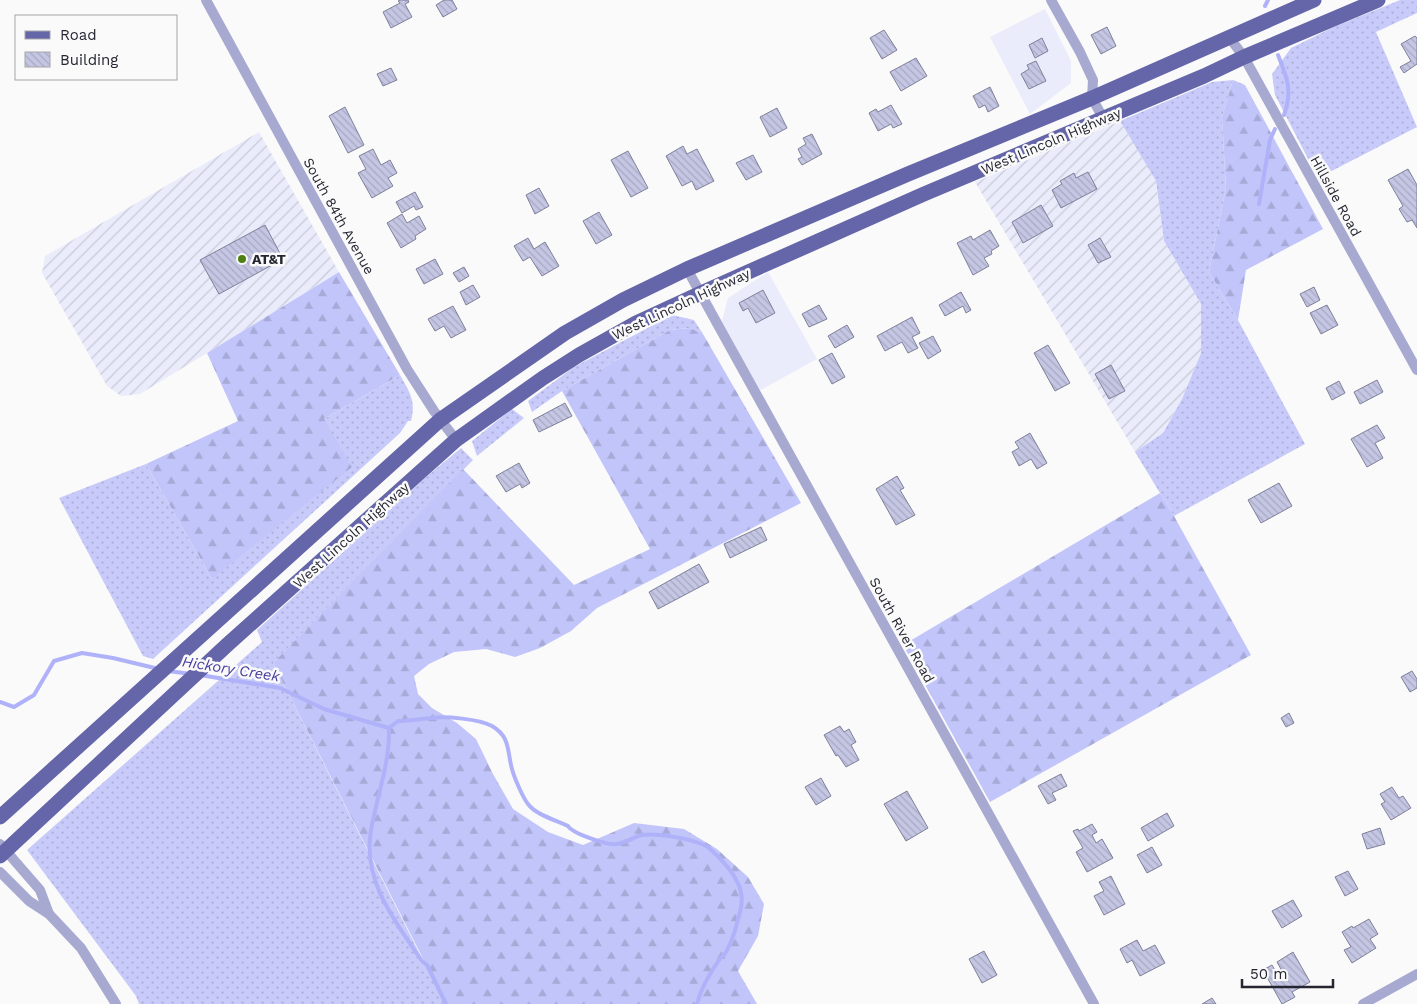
<svg xmlns="http://www.w3.org/2000/svg" width="1417" height="1004" font-family="'Work Sans',sans-serif">
<style>
.built{fill:#ebecfb}
.industrial{fill:url(#industrial-furrows)}
.grass{fill:url(#grass-dots)}
.forest{fill:url(#forest-firs)}
.lines{fill:none;stroke-linecap:round;stroke-linejoin:round}
.stream{stroke:#b0b2f9;stroke-width:4}
.building{fill:url(#building-back-hatch);stroke:#7e809a}
.street{stroke:#a7a9d0;stroke-width:10}
.primary{stroke:#6565a9;stroke-width:15}
.poi-dot{fill:#4d7f12;stroke:#fafafa;stroke-width:2}
.labels{text-anchor:middle;stroke-width:5;stroke-linejoin:round;paint-order:stroke}
.street-label{font-size:14px;fill:#252631;stroke:#fafafa}
.poi-label{font-size:14px;font-weight:bold;fill:#252631;stroke:#fafafa;text-anchor:start}
.water-label{font-size:15px;font-style:italic;fill:#463c9f;stroke:#fafafa}
</style>
<defs>
<pattern id="industrial-furrows" width="10" height="10" patternUnits="userSpaceOnUse" patternTransform="scale(1.25)"><rect width="10" height="10" fill="#ebecfb"/><path d="M-1 1l2-2M0 10L10 0M9 11l2-2" fill="none" stroke="#c9cad8"/></pattern>
<pattern id="grass-dots" width="8" height="8" patternUnits="userSpaceOnUse" patternTransform="scale(1.25)"><rect width="8" height="8" fill="#c8cbfa"/><path d="M2 2h.1M6 6h.1" fill="none" stroke="#acaed7" stroke-width="1.8" stroke-linecap="round"/></pattern>
<pattern id="forest-firs" width="22" height="20" patternUnits="userSpaceOnUse" patternTransform="scale(1.25)"><rect width="22" height="20" fill="#c2c5fa"/><path d="M5 1l3.5 6h-7zM16 11l3.5 6h-7z" fill="#a7a9d7"/></pattern>
<pattern id="building-back-hatch" width="6" height="6" patternUnits="userSpaceOnUse" patternTransform="scale(1.25)"><rect width="6" height="6" fill="#c4c6e3"/><path d="M-1 5l2 2M0 0l6 6M5-1l2 2" fill="none" stroke="#a8aac3"/></pattern>
</defs>
<rect width="100%" height="100%" fill="#fafafa"/>
<g class="built">
<polygon points="1045,9 1071,61 1071,83 1030,114 990,37"/>
<polygon points="768,272 817,359 759,391 722,321 728,298"/>
</g>
<g class="industrial">
<polygon points="1120,121 1156,181 1164,241 1201,304 1201,353 1182,399 1163,433 1135,452 975,182"/>
<polygon points="259,132 339,272 140,394 121,396 107,386 42,273 45,256"/>
</g>
<g class="grass">
<polygon points="1400,0 1417,0 1417,13 1376,32 1417,127 1318,178 1275,95 1272,74 1291,48 1334,27"/>
<polygon points="1233,80 1222,117 1226,188 1209,272 1238,320 1305,444 1174,516 1135,452 1163,433 1182,399 1201,353 1201,304 1164,241 1156,181 1120,121 1212,82"/>
<polygon points="672,315 694,320 703,334 690,328 670,330 562,391 532,412 528,401 574,367"/>
<path d="M400,375C410,393 416,400 411,421H408L400,433L153,659L143,656L59,498L146,464L212,579L324,419Z"/>
<polygon points="512,409 524,418 477,456 472,441"/>
<polygon points="461,448 473,460 273,663 445,1004 139,1004 136,996 27,850 262,642 257,630 426,477"/>
</g>
<g class="forest">
<polygon points="1233,80 1245,85 1323,229 1246,270 1238,320 1209,272 1226,188 1222,117"/>
<polygon points="339,272 400,375 324,419 352,467 212,579 146,464 238,421 207,353"/>
<polygon points="690,328 703,334 801,503 597,608 571,631 540,648 515,657 486,649 454,652 429,664 414,676 418,694 432,708 457,723 476,739 493,774 513,809 548,832 583,845 634,823 684,829 717,849 748,877 764,904 758,936 738,971 757,1004 446,1004 273,663 463,469 574,585 650,549 562,391 670,330"/>
<polygon points="1160,493 1174,516 1251,655 990,802 903,645"/>
</g>
<g class="lines">
<g class="stream">
<polyline points="1265,6 1268,0"/>
<path d="M1278,55C1287,78 1293,90 1284,115"/>
<polyline points="1259,204 1270,140 1275,129"/>
<polyline points="168,671 191,674"/>
<polyline points="200,675 280,688 324,709 389,728"/>
<polyline points="0,702 14,707 34,695 54,661 82,653 113,658 159,669"/>
<path d="M389,728L398,721C409,721 420,719 431,718C446,716 479,719 492,726C511,737 507,752 512,769C514,777 523,798 528,804C536,815 556,820 568,826C572,833 608,846 617,844C626,843 633,837 642,835C657,833 697,839 709,848C718,856 725,863 732,873C741,886 744,897 740,912C736,926 734,939 726,952C724,955 721,957 719,960C710,974 701,987 697,1004"/>
<path d="M389,728C390,763 377,796 371,830C362,881 395,921 422,961L427,965L446,1004"/>
</g>
</g>
<g class="building">
<polygon points="400,0 408,0 409,2 405,4 412,17 391,28 383,12 400,3 398,1"/>
<polygon points="444,0 452,0 457,9 443,17 436,5"/>
<polygon points="1107,27 1116,46 1101,54 1091,35"/>
<polygon points="884,30 897,50 882,59 870,38"/>
<polygon points="1415,36 1417,38 1417,64 1404,73 1400,67 1411,61 1401,44"/>
<polygon points="1042,38 1048,51 1035,58 1029,45"/>
<polygon points="916,58 927,76 901,91 890,72"/>
<polygon points="1036,61 1046,81 1029,89 1021,74 1029,69 1027,65"/>
<polygon points="391,68 397,80 383,86 377,74"/>
<polygon points="990,87 999,106 988,112 985,105 979,108 973,96"/>
<polygon points="891,105 902,124 893,128 891,124 878,131 869,113 876,109 878,112"/>
<polygon points="345,107 364,145 348,153 329,116"/>
<polygon points="777,108 787,128 770,137 760,117"/>
<polygon points="812,134 822,154 802,165 798,159 802,157 798,149 806,144 803,138"/>
<polygon points="683,146 687,154 697,149 714,181 696,190 692,181 682,186 666,156"/>
<polygon points="373,149 381,165 390,160 397,173 388,178 393,186 372,198 358,173 366,169 359,156"/>
<polygon points="628,151 648,188 631,197 611,160"/>
<polygon points="753,155 762,172 746,180 736,163"/>
<polygon points="1408,169 1417,185 1417,228 1412,220 1407,222 1399,209 1403,206 1388,180"/>
<polygon points="1088,172 1097,189 1061,208 1052,190 1062,184 1060,181 1074,173 1076,178"/>
<polygon points="539,188 549,206 535,214 526,195"/>
<polygon points="415,192 423,207 416,210 414,206 402,213 396,202"/>
<polygon points="1041,205 1053,226 1023,243 1012,222"/>
<polygon points="599,212 612,235 596,244 583,221"/>
<polygon points="402,214 407,223 419,216 426,229 415,236 416,239 401,248 387,223"/>
<polygon points="265,225 283,259 219,294 200,260"/>
<polygon points="990,230 999,246 991,251 992,254 984,258 989,266 973,275 957,243 971,236 973,240"/>
<polygon points="528,238 534,249 545,242 559,266 542,276 530,257 523,261 514,246"/>
<polygon points="1100,238 1111,257 1098,263 1088,245"/>
<polygon points="435,259 443,274 424,284 416,269"/>
<polygon points="464,267 469,276 459,282 453,273"/>
<polygon points="473,285 480,297 466,305 460,292"/>
<polygon points="1314,287 1320,300 1307,307 1300,294"/>
<polygon points="763,290 775,313 756,323 748,308 743,311 739,303"/>
<polygon points="961,292 971,310 966,313 963,306 945,316 939,305"/>
<polygon points="819,305 827,319 809,327 802,314"/>
<polygon points="1327,305 1338,325 1321,334 1310,313"/>
<polygon points="453,306 466,330 451,338 444,326 435,331 428,319"/>
<polygon points="912,317 920,333 912,337 918,348 908,353 902,342 885,351 877,336"/>
<polygon points="847,325 854,337 835,348 828,336"/>
<polygon points="933,336 941,351 928,359 919,343"/>
<polygon points="1048,345 1070,383 1055,391 1034,353"/>
<polygon points="832,353 845,377 832,384 819,360"/>
<polygon points="1111,365 1125,391 1109,399 1095,374"/>
<polygon points="1377,380 1383,392 1360,404 1354,392"/>
<polygon points="1339,381 1345,393 1332,400 1326,388"/>
<polygon points="565,403 572,416 539,432 533,420"/>
<polygon points="1377,425 1385,438 1375,443 1383,458 1367,467 1351,439"/>
<polygon points="1030,433 1047,463 1037,469 1031,459 1019,466 1012,452 1019,448 1015,442"/>
<polygon points="519,463 530,483 522,488 520,484 506,492 496,476"/>
<polygon points="897,476 904,488 900,490 915,515 896,525 876,489"/>
<polygon points="1279,483 1292,506 1261,523 1248,500"/>
<polygon points="761,527 767,540 730,558 724,544"/>
<polygon points="699,564 709,582 658,609 649,592"/>
<polygon points="1412,671 1417,679 1417,688 1410,692 1401,677"/>
<polygon points="1289,713 1294,723 1286,727 1281,718"/>
<polygon points="840,726 844,732 849,729 856,742 851,745 859,760 846,767 838,755 836,756 824,735"/>
<polygon points="1061,774 1067,786 1052,793 1056,800 1048,804 1038,786"/>
<polygon points="821,778 831,796 816,805 805,787"/>
<polygon points="1392,787 1399,798 1403,796 1411,808 1391,820 1381,804 1385,802 1380,794"/>
<polygon points="907,791 928,828 906,841 884,804"/>
<polygon points="1167,813 1174,826 1148,841 1141,828"/>
<polygon points="1092,824 1097,832 1092,835 1096,843 1102,839 1113,858 1087,872 1076,852 1083,848 1073,831 1078,829 1079,831"/>
<polygon points="1380,828 1385,844 1367,849 1362,834"/>
<polygon points="1152,847 1162,865 1147,873 1137,855"/>
<polygon points="1348,871 1358,889 1345,896 1335,877"/>
<polygon points="1111,876 1125,904 1104,915 1094,896 1104,891 1099,882"/>
<polygon points="1293,900 1302,916 1282,928 1272,911"/>
<polygon points="1369,919 1378,934 1370,939 1376,948 1352,963 1344,950 1351,947 1342,932 1352,926 1353,928"/>
<polygon points="1137,940 1143,951 1155,945 1165,963 1140,976 1132,960 1127,963 1120,949"/>
<polygon points="984,951 997,975 982,983 969,959"/>
<polygon points="1293,952 1310,982 1292,992 1295,997 1282,1004 1263,970 1272,965 1277,974 1282,971 1277,962"/>
<polygon points="1212,998 1216,1004 1202,1004"/>
</g>
<g class="lines">
<g class="street">
<polyline points="206,0 407,369 434,411 456,440"/>
<polyline points="1051,0 1080,52 1093,80 1092,98 1103,118"/>
<polyline points="1229,37 1244,57 1417,370"/>
<polyline points="687,269 1094,1004"/>
<polyline points="0,844 40,890 49,914"/>
<polyline points="0,872 29,901 49,914 81,948 116,1004"/>
<polyline points="1363,1004 1417,974"/>
</g>
<g class="primary">
<polyline points="0,817 440,420 565,333 623,300 687,269 908,174 1092,98 1314,0"/>
<polyline points="0,856 227,645 456,440 543,378 579,355 636,323 701,293 924,194 1204,76 1244,57 1378,0"/>
</g>
</g>
<circle class="poi-dot" cx="242" cy="259" r="5"/>
<g class="labels">
<g class="street-label">
<text transform="translate(1051 141) rotate(-23)" y="5">West Lincoln Highway</text>
<text transform="translate(1336 196) rotate(61)" y="5">Hillside Road</text>
<text transform="translate(339 216) rotate(61)" y="5">South 84th Avenue</text>
<text transform="translate(681 304) rotate(-25)" y="5">West Lincoln Highway</text>
<text transform="translate(351 535) rotate(-42)" y="5">West Lincoln Highway</text>
<text transform="translate(902 630) rotate(61)" y="5">South River Road</text>
</g>
<g class="poi-label">
<text x="252" y="264">AT&amp;T</text>
</g>
<g class="water-label">
<text transform="translate(231 669) rotate(9)" y="5">Hickory Creek</text>
</g>
</g>
<rect x="15" y="15" width="162" height="65" fill="#fafafa" stroke="#a5a5aa"/>
<rect x="25" y="31" width="25" height="8" fill="#6565a9" stroke="#a5a5aa"/>
<text x="60" y="40" font-size="15" fill="#252631">Road</text>
<rect x="25" y="52" width="25" height="15" fill="url(#building-back-hatch)" stroke="#a5a5aa"/>
<text x="60" y="65" font-size="15" fill="#252631">Building</text>
<path d="M1242 979v8h91v-8" fill="none" stroke="#252631" stroke-width="2.5"/>
<text x="1250" y="979" font-size="15" fill="#252631" stroke="#fafafa" stroke-width="4" paint-order="stroke">50 m</text>
</svg>
